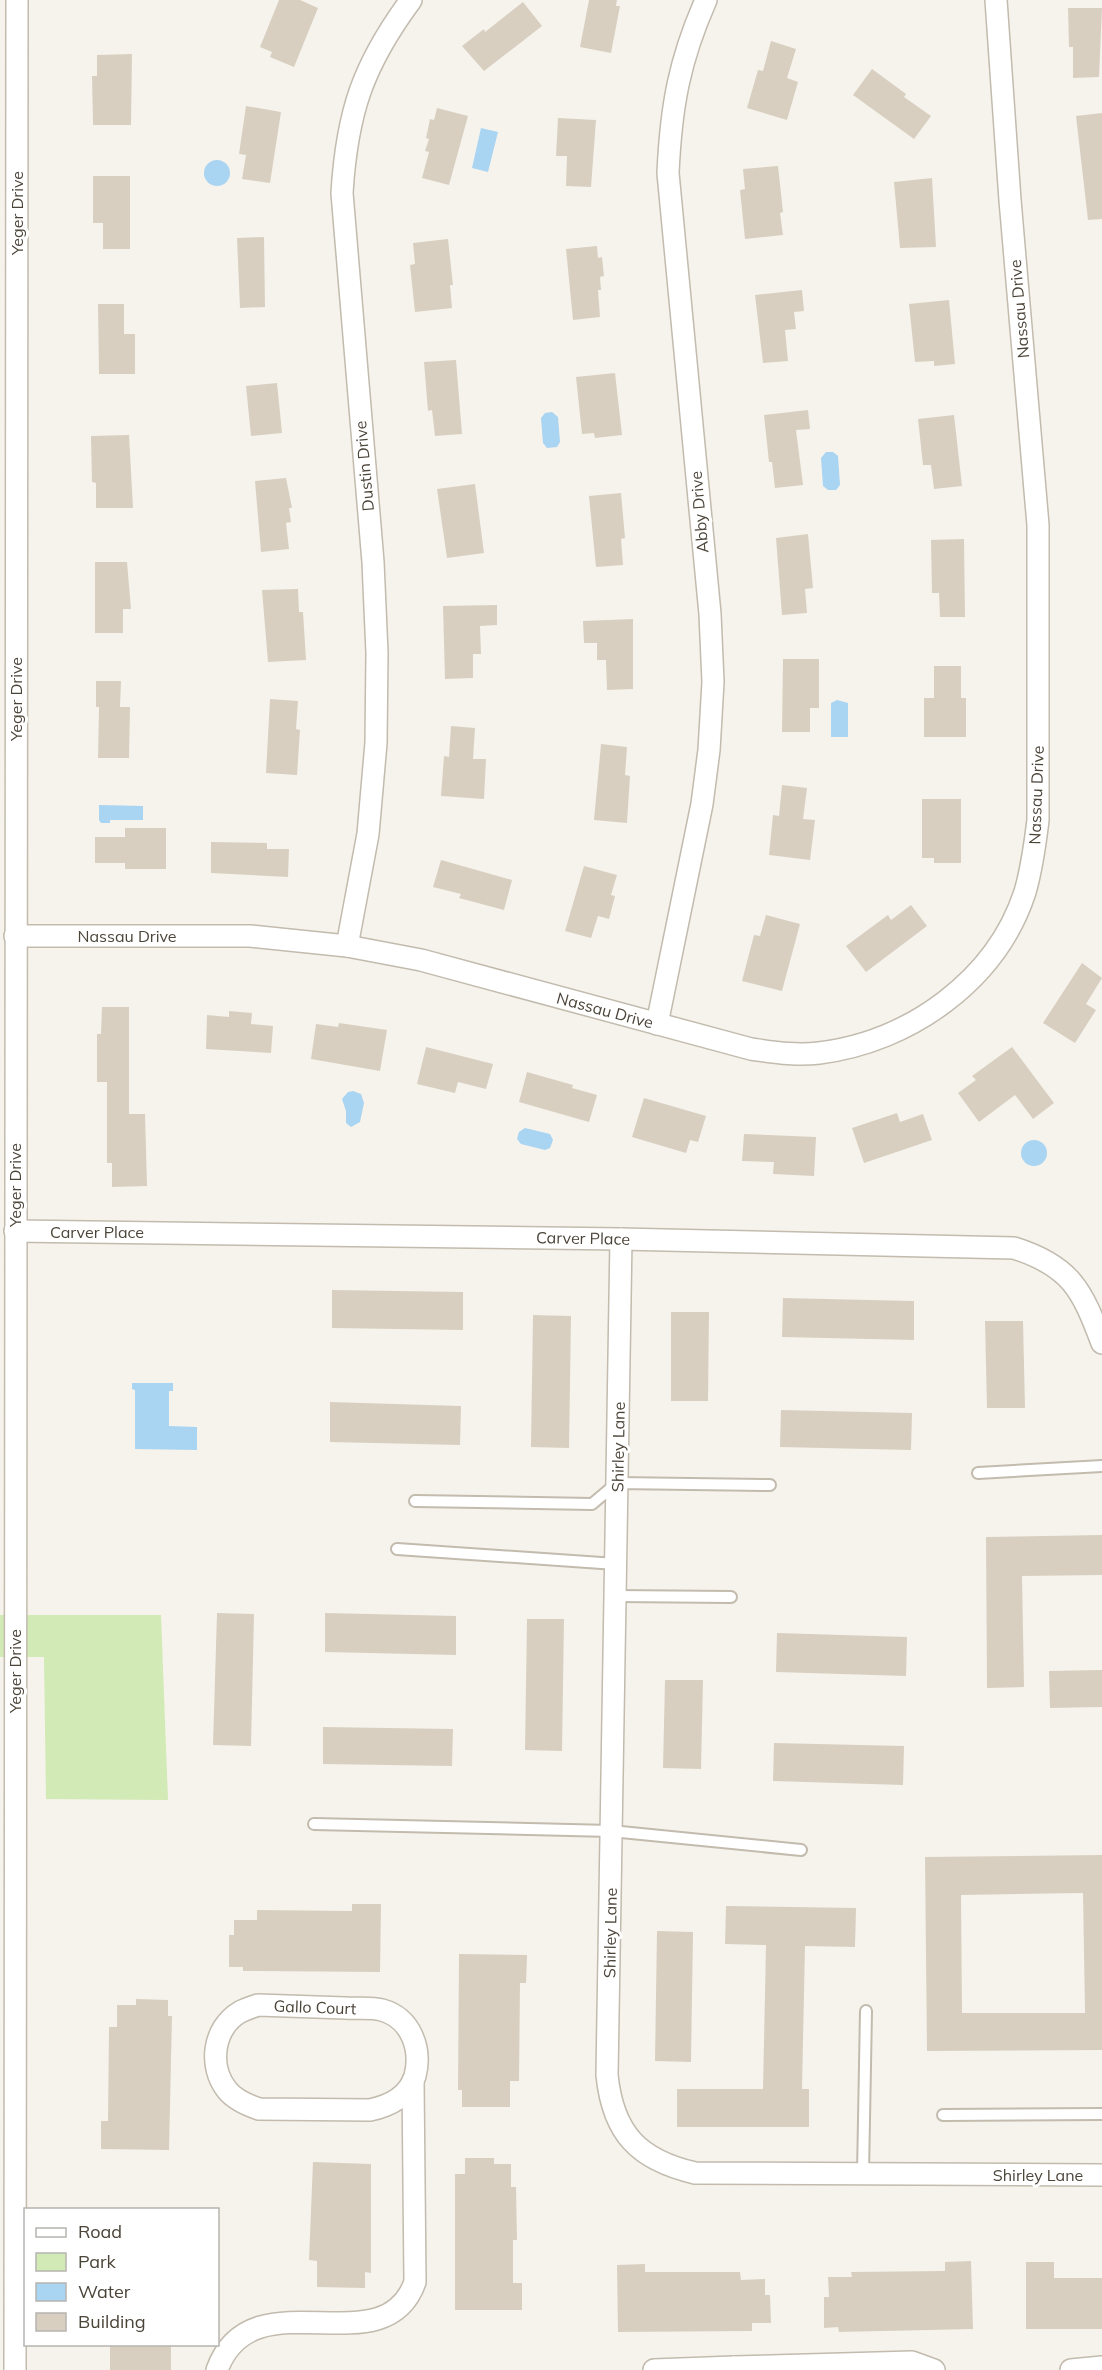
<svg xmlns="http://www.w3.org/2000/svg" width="1102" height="2370" font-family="Mulish,sans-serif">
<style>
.green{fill:#d2eab5}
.water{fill:#a9d4f2}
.building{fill:#d8cfc1;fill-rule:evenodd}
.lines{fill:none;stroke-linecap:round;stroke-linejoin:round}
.lane-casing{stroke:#c2bbae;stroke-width:14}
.street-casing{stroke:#c2bbae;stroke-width:24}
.lane{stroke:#fff;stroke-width:10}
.street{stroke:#fff;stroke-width:21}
.labels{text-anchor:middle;stroke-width:6;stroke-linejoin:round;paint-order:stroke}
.street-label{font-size:16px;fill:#4b4439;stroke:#fff}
</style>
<rect width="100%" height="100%" fill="#f6f3ec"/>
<polygon class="green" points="0,1615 161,1615 168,1800 46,1799 44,1657 0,1657"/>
<g class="water">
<polygon points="481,128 498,132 488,172 472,168"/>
<circle cx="217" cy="173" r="13"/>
<polygon points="552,412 558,417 560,442 557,447 547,448 543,443 541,418 545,413"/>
<polygon points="826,452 833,452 838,456 840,485 836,490 828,490 823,486 821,458"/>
<polygon points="837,700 848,703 848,737 831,737 831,703"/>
<polygon points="99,805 143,806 143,820 110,820 110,823 101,823 99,820"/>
<polygon points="353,1091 361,1094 364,1103 360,1122 351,1127 346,1123 346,1111 342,1099 348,1092"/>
<polygon points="525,1128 550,1134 553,1140 550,1148 545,1150 521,1144 517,1139 519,1132"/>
<circle cx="1034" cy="1153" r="13"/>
<polygon points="132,1383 173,1383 173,1391 169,1391 169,1426 197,1427 197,1450 135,1449 135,1390 132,1389"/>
</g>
<g class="building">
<polygon points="279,0 300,0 318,8 294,67 270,57 272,52 260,47"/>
<polygon points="589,0 617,0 616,6 620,6 611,53 580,47"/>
<polygon points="523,2 542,26 484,71 462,46 484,29 485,32"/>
<polygon points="1068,8 1102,8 1099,77 1073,78 1073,47 1069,47"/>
<polygon points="771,41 796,49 787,78 798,82 787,120 747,108 758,70 763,71"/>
<polygon points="132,54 131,125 93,125 92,76 97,76 97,55"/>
<polygon points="872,69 906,94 904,97 931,116 914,139 853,95"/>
<polygon points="246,106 281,112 270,183 242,179 246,155 239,154"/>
<polygon points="437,108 468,116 449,185 422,178 429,152 425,151 429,139 426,138 430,119 434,120"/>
<polygon points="1102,113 1102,219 1088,220 1076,116"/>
<polygon points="558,118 596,120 591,187 566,186 567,156 556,156"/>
<polygon points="778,166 783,212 780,213 783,235 745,239 740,190 745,189 743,169"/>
<polygon points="93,176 130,176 130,249 103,249 103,223 93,223"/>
<polygon points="932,178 936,247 900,248 894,182"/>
<polygon points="264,237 265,307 240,308 237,238"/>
<polygon points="448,239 453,285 450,285 452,308 415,312 410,265 415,264 413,243"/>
<polygon points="597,246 598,258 602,257 604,276 600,277 601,290 598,290 600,317 573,320 566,249"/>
<polygon points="802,290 804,311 794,312 796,329 785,330 788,361 763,363 755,295"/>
<polygon points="949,300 955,364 934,366 934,361 915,362 909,304"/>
<polygon points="98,304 124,304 124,334 135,334 135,374 99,374"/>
<polygon points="456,360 462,434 435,436 432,410 428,411 424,362"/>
<polygon points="615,373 622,435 595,438 594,433 582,434 576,377"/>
<polygon points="277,383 282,433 251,436 246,386"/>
<polygon points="808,410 810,429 796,430 803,485 775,488 772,462 769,462 764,415"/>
<polygon points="954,415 962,486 934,489 931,465 923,465 918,419"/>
<polygon points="129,435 133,508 96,508 96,483 92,482 91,436"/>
<polygon points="286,478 292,508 289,508 291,522 286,523 289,549 261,552 255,481"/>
<polygon points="475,484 484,553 447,558 437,489"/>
<polygon points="621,493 625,538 621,539 623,565 596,567 589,496"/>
<polygon points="808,534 813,588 805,589 807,613 782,615 776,538"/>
<polygon points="964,539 965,617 940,617 939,593 932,593 931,540"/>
<polygon points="95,562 127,562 131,609 123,609 123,633 95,633"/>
<polygon points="298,589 299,612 303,612 306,660 268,662 262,590"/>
<polygon points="497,605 497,625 480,626 481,654 473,654 473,678 445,679 443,606"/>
<polygon points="633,619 633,689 607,690 606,660 597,660 597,643 584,643 583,621"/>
<polygon points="783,659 819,659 819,708 810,708 810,732 782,732"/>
<polygon points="934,666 961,666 961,698 966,698 966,737 924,737 924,698 934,698"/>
<polygon points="96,681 121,681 120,707 130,707 129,758 98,758 99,707 96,707"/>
<polygon points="270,699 298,701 296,729 300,730 297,775 266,773"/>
<polygon points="451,726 475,728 473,759 486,759 484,799 441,796 444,756 449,757"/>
<polygon points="601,744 627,747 625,775 630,776 627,823 594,820"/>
<polygon points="782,785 807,788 803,819 815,820 810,860 769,855 773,815 779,816"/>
<polygon points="922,799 961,799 961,863 934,863 934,858 922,858"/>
<polygon points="125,828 166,828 166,869 125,869 125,863 95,863 95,837 125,837"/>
<polygon points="211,842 267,843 267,849 289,849 288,877 211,873"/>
<polygon points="441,860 512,880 504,910 459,898 461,894 433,887"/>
<polygon points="584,866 617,875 611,895 615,896 609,919 598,916 591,938 565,931"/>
<polygon points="911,905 927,926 866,972 846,946 888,915 891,920"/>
<polygon points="766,915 800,924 782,991 742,981 754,935 760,936"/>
<polygon points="1082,963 1102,978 1086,1004 1096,1010 1075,1043 1043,1023"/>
<polygon points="102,1007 129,1007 129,1114 145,1114 147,1186 112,1187 112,1163 107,1163 107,1082 97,1082 97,1034 101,1034"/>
<polygon points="229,1011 252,1013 251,1024 273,1026 271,1053 206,1049 207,1015 229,1017"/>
<polygon points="339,1023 387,1030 380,1071 311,1059 316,1024 338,1027"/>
<polygon points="426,1047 493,1064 486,1089 458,1082 455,1093 417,1084"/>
<polygon points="1012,1047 1054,1103 1033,1119 1015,1095 979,1122 958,1093 976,1080 972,1076"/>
<polygon points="527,1072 573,1085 572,1088 597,1095 589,1122 519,1102"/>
<polygon points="644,1098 706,1116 698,1142 690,1140 686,1153 632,1137"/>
<polygon points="897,1113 900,1122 923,1114 932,1140 864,1163 852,1128"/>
<polygon points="744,1134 816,1137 814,1176 773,1174 774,1162 742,1161"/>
<polygon points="332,1290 463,1292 463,1330 332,1328"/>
<polygon points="783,1298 914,1301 914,1340 782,1337"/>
<polygon points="671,1312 709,1312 708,1401 671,1401"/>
<polygon points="533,1315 571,1316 569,1448 531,1447"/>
<polygon points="985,1321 1023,1321 1025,1408 987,1408"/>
<polygon points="330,1402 461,1406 460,1445 330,1442"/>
<polygon points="781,1410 912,1413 911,1450 780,1447"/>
<polygon points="1102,1535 1102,1575 1022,1576 1024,1687 987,1688 986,1537"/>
<polygon points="217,1613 254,1614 251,1746 213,1745"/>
<polygon points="325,1613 456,1616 456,1655 325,1652"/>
<polygon points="527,1619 564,1619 562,1751 525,1750"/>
<polygon points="777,1633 907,1637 906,1676 776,1672"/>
<polygon points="1102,1670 1102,1707 1050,1708 1049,1671"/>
<polygon points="665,1680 703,1680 701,1769 663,1768"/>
<polygon points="323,1727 453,1729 452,1766 323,1764"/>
<polygon points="774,1743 904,1746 903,1785 773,1781"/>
<path d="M1102,1855V2050L927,2051L925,1857ZM1083,1893L1085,2013H962L961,1895Z"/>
<polygon points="352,1904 381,1904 380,1972 243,1971 243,1967 229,1967 229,1935 234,1935 234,1920 257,1920 257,1910 352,1911"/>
<polygon points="726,1906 856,1908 855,1947 805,1946 802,2089 809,2089 809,2127 677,2127 677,2089 763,2089 766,1945 725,1944"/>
<polygon points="657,1931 693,1932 691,2062 655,2061"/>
<polygon points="459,1954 527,1955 526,1983 520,1983 519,2081 510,2081 510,2107 462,2107 462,2090 458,2090"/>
<polygon points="136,1999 168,2000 168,2016 172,2016 169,2150 101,2149 101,2121 108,2121 109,2027 117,2027 117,2005 136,2005"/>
<polygon points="465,2158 494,2158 494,2164 511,2164 511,2187 516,2187 517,2240 513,2240 513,2283 522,2283 522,2310 455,2310 455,2174 465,2174"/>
<polygon points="313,2162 371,2164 371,2273 365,2272 365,2288 317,2287 317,2261 309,2260"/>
<polygon points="971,2261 973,2329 839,2332 838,2327 824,2328 824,2297 829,2297 828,2277 852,2277 851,2272 945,2271 945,2262"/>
<polygon points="1026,2262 1054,2262 1054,2278 1102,2278 1102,2329 1026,2329"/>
<polygon points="645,2264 645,2272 740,2272 741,2280 765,2279 765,2295 770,2295 771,2323 752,2323 752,2331 618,2332 617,2265"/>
<rect x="110" y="2344" width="61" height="26"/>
</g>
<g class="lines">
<g class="lane-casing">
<g id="lane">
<polyline points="978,1473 1102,1466"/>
<polyline points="415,1501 592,1504 617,1483 770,1485"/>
<polyline points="397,1549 616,1564"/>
<polyline points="615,1596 731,1597"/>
<polyline points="314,1824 611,1831 801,1850"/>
<polyline points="943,2115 1102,2114"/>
<polyline points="863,2174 866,2011"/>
</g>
</g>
<g class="street-casing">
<g id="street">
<path d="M15,936H250L347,946L421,960L751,1049C773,1052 796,1056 819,1053C909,1042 996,981 1025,892C1032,868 1035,845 1038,820V525L1010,200L996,0"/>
<path d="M347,946L368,834L376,743L377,653L373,562L342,193C347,112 363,65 411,0"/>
<path d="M657,1024L702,804L709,750L713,682L710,614L668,173C671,107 679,61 706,0"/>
<path d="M15,1231L621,1239L1014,1248C1071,1266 1082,1290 1102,1343"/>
<path d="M621,1239L607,2075C613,2134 639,2160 695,2173L1102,2175"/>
<path d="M258,2005C287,2006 316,2007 345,2008C357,2009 371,2007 382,2010C411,2018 422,2049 415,2076C409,2096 389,2106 370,2110L259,2109C247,2105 235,2100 227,2090C208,2066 213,2028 240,2012C246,2009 252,2007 258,2005Z"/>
<polyline points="734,2367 912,2362 934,2370"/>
<polyline points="15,2370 17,0"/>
<path d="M217,2370C252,2273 384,2370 415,2282L413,2081"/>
<polyline points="654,2370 734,2367 734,2370"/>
<polyline points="1071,2370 1102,2367"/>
</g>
</g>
<use href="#lane" class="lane"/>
<use href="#street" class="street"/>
</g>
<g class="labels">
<g class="street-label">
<text transform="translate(17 213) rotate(-90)" y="6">Yeger Drive</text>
<text transform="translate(1019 309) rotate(-95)" y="6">Nassau Drive</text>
<text transform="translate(364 466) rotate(-95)" y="6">Dustin Drive</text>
<text transform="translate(699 512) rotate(-95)" y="6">Abby Drive</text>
<text transform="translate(16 699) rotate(-90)" y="6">Yeger Drive</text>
<text transform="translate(1036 795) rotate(-88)" y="6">Nassau Drive</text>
<text x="127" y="942">Nassau Drive</text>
<text transform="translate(605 1010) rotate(15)" y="6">Nassau Drive</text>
<text transform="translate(15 1185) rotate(-90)" y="6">Yeger Drive</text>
<text x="97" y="1238">Carver Place</text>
<text transform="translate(583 1238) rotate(1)" y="6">Carver Place</text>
<text transform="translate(618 1447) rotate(-89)" y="6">Shirley Lane</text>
<text transform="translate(15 1671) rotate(-90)" y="6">Yeger Drive</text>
<text transform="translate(610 1933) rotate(-89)" y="6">Shirley Lane</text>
<text transform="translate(315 2007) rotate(2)" y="6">Gallo Court</text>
<text x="1038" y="2181">Shirley Lane</text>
</g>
</g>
<rect x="24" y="2208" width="195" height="138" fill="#ffffff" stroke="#b7b4b0" stroke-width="1.5"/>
<rect x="36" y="2228" width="30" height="9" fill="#ffffff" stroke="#b7b4b0" stroke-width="1.5"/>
<text x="78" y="2238" font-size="18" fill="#4b4439">Road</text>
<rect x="36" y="2253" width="30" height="18" fill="#d2eab5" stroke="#b7b4b0" stroke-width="1.5"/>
<text x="78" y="2268" font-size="18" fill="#4b4439">Park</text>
<rect x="36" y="2283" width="30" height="18" fill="#a9d4f2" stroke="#b7b4b0" stroke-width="1.5"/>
<text x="78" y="2298" font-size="18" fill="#4b4439">Water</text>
<rect x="36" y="2313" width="30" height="18" fill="#d8cfc1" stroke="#b7b4b0" stroke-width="1.5"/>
<text x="78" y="2328" font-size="18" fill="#4b4439">Building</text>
</svg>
